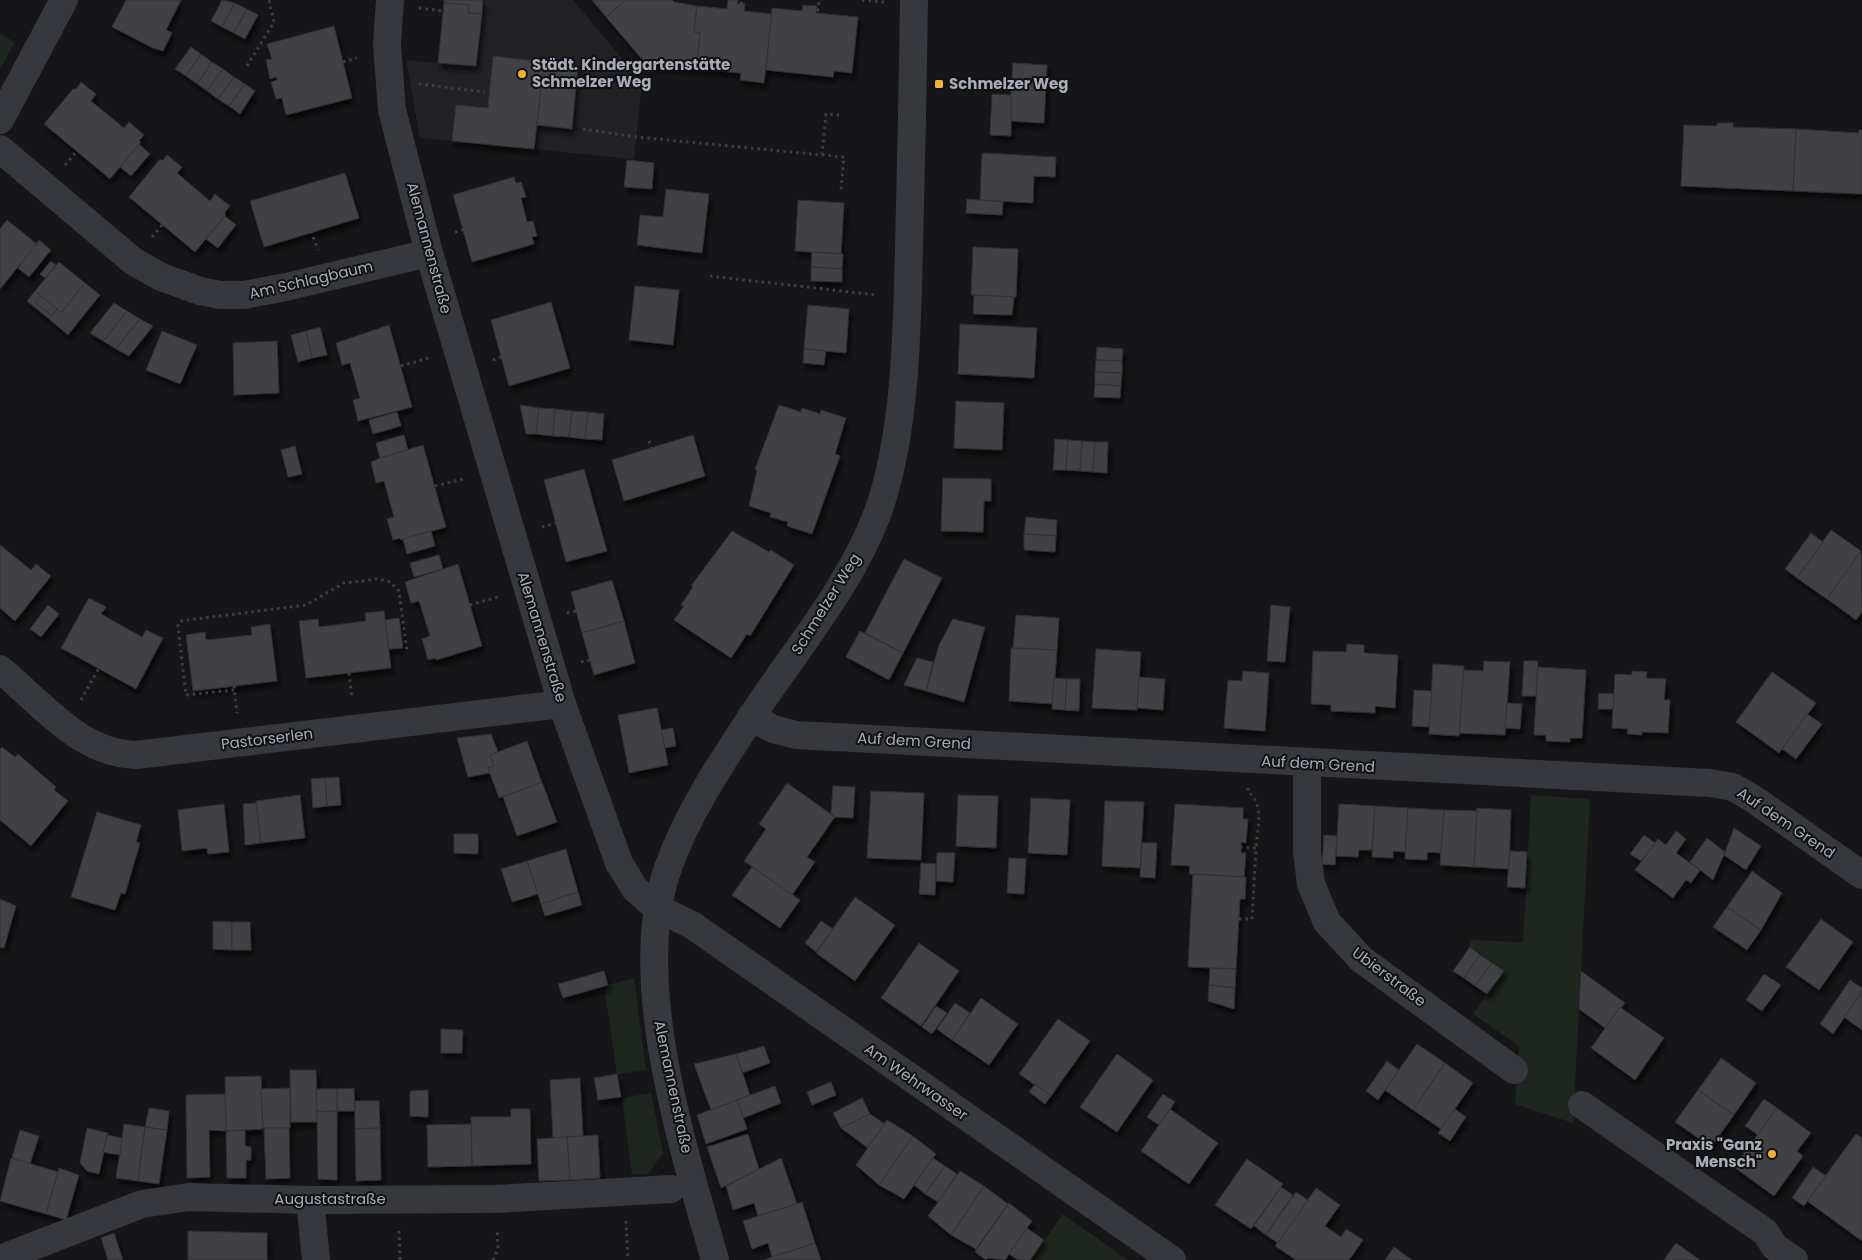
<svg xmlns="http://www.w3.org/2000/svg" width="1862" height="1260" font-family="Poppins,sans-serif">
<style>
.built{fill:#222225}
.green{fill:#1e261f}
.building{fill:#404145;stroke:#303034;filter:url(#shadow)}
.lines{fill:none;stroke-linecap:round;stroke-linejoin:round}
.path{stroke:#3d3f44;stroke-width:3;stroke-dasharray:2.5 4;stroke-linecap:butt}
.minor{stroke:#37383d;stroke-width:28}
.poi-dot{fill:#f2b134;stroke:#111113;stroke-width:2}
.labels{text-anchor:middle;stroke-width:4;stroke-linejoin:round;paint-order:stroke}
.poi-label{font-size:15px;font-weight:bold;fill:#a8adb8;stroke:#111113;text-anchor:start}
.street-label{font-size:15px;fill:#a8adb8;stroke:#111113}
</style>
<defs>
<filter id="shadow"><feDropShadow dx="3" dy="5.5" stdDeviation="2.5" flood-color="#0009"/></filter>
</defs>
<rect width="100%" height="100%" fill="#161618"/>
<polygon class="built" points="485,0 573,0 642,82 634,159 420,138 406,60 477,67"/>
<g class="green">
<polygon points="0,34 15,42 0,69"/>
<polygon points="1531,795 1590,799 1573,1123 1515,1104 1519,1046 1473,1014 1503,971 1470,947 1470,940 1523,942"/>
<polygon points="634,978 646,1070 617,1074 604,986"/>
<polygon points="651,1093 663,1153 648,1174 632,1175 622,1098"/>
<polygon points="1063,1214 1128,1260 1031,1260"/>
</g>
<g class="building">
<polygon points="126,0 181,0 166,30 172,33 163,51 153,48 112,27"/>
<polygon points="222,0 235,3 222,27 211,21"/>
<polygon points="444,0 483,0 482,14 468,13 469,5 444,3"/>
<polygon points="592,0 626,0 606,17"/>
<polygon points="626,0 672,0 674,2 697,6 694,32 700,33 696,69 647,65 606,17"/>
<polygon points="728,0 738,0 737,4 745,4 744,11 772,14 764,83 740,80 741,73 696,69 700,33 694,32 697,6 727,9"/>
<polygon points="235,3 247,9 234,33 222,27"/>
<polygon points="444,3 469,5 468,13 482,14 476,66 438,63"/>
<polygon points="803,5 817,6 816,13 858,17 852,73 834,71 833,77 766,70 772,8 802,11"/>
<polygon points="247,9 258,15 245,39 234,33"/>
<polygon points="334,26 352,98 286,115 282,98 276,99 271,82 277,80 276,77 270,79 266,60 272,59 267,44"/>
<polygon points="191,47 201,54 186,76 175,69"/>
<polygon points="201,54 212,62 197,84 186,76"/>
<polygon points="493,56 544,62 534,149 452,141 456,105 488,108"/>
<polygon points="212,62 223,69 207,91 197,84"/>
<polygon points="544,62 578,66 572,129 537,125"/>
<polygon points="1013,63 1047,65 1044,123 1009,121"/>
<polygon points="223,69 234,77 218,99 207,91"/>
<polygon points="234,77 245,84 229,106 218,99"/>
<polygon points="81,82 96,94 91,101 124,128 129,122 144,135 139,141 141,142 110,179 44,124 73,89 76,89"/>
<polygon points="245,84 255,91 240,114 229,106"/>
<polygon points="992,94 1011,95 1011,136 990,135"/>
<polygon points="1717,123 1733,123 1733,127 1796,129 1793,191 1681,186 1684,125 1717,126"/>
<polygon points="1796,129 1858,133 1859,130 1862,130 1862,194 1793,191"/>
<polygon points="139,144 150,154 131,176 120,167"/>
<polygon points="982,153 1056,157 1055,177 1034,176 1033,203 980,200"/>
<polygon points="167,155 182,167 177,173 210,201 215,194 230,206 225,212 225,216 195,252 129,197 160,159 162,161"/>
<polygon points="627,160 654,163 652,189 624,187"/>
<polygon points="345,173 359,218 264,247 250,201"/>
<polygon points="514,177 516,183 521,182 526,197 521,198 527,222 533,221 537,236 532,237 534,244 472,262 453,195"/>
<polygon points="666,189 709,194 702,253 637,245 640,215 663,217"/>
<polygon points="967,199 1003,202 1002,215 966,213"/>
<polygon points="798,200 844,203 841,254 795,251"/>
<polygon points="225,216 236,225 218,248 206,239"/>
<polygon points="7,220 37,244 0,289 0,229"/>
<polygon points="39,240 51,250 29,277 18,268"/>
<polygon points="973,247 1018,249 1016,297 971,295"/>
<polygon points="812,252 843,254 842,269 811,267"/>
<polygon points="51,261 56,265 45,278 40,274"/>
<polygon points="59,262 85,283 61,313 35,291"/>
<polygon points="811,267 842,269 842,282 811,281"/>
<polygon points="85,283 100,295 68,335 49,319 57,309 61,313"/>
<polygon points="635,286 679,290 673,345 629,340"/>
<polygon points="35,291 41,296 35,302 52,316 49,319 27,301"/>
<polygon points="974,295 1014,297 1012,315 973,314"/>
<polygon points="41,296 57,309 52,316 35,302"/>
<polygon points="551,302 570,368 509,386 491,320"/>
<polygon points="114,303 127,311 103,341 90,333"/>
<polygon points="808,305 849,309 846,353 804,349"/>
<polygon points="127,311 140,319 116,349 103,341"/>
<polygon points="140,319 153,326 129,356 116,349"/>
<polygon points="960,324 1037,328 1034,378 958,374"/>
<polygon points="389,325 412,407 358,421 353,400 360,398 350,363 342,365 336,343"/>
<polygon points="320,327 327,355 312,358 306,331"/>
<polygon points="162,331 197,345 180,384 146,370"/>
<polygon points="306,331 312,358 298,362 291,335"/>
<polygon points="277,341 279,393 234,395 233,343"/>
<polygon points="1097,347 1123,349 1122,361 1096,360"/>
<polygon points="804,349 826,351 824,365 803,363"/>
<polygon points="1096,360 1122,361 1122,373 1095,372"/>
<polygon points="1095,372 1122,373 1121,386 1095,384"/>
<polygon points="1095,384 1121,386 1120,398 1094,397"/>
<polygon points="956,401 1004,403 1002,450 954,448"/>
<polygon points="520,405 539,408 536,434 526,434"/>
<polygon points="779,405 801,412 802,408 820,414 821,410 846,418 835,454 840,456 812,534 787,526 788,522 770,517 771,513 749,506 757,470 755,469"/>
<polygon points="539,408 555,409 553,436 536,434"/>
<polygon points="555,409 572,411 569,437 553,436"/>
<polygon points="572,411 588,412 585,439 569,437"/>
<polygon points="397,412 401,426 373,434 369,420"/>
<polygon points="588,412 604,414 602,440 585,439"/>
<polygon points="404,435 408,450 380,458 376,443"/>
<polygon points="693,435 705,476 624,501 612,460"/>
<polygon points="1055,439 1068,440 1066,470 1053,470"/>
<polygon points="1068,440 1082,441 1080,471 1066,470"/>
<polygon points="1082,441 1095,442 1093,472 1080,471"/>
<polygon points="1095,442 1108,442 1107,473 1093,472"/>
<polygon points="423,445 446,527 401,540 400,538 393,540 387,519 394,517 384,481 376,483 371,462 380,458"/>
<polygon points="295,446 302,474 288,477 281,450"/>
<polygon points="584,469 607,551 566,562 544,480"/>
<polygon points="943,478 991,479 991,501 984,501 983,532 941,531"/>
<polygon points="1026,517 1057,520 1056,536 1024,534"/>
<polygon points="1831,530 1861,551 1827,599 1797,578"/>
<polygon points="431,531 435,546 407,554 403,539"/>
<polygon points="732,531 769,552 771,550 794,565 750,636 747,634 731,658 674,620 684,606 681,605 693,587 691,586"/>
<polygon points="1811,533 1823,542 1797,578 1785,569"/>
<polygon points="1024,534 1056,536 1055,552 1024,550"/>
<polygon points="0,545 31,570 36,564 51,576 15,621 0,608"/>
<polygon points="1861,551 1862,612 1856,620 1827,599"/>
<polygon points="439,555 443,569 414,577 410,563"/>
<polygon points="904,559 942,578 903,653 865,633"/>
<polygon points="458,564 482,646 436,660 436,658 428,660 422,639 430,636 419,601 411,603 405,582"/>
<polygon points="612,580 624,621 582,633 571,592"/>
<polygon points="89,598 106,607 101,614 142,637 146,630 163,638 136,689 61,648"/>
<polygon points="48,605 59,614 41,637 30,629"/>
<polygon points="1271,605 1290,607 1285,662 1267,661"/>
<polygon points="384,611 391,668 306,678 299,621 318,619 319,627 366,621 365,613"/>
<polygon points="1016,615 1059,618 1057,650 1013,648"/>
<polygon points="399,618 403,648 389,649 385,620"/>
<polygon points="953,619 985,627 964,702 926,691 939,645"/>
<polygon points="624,621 635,663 594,675 582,633"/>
<polygon points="270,624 277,681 193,691 186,635 205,632 206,640 252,635 251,627"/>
<polygon points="860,631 903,653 889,680 846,657"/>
<polygon points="1347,644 1364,645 1364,653 1398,655 1395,708 1375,706 1375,713 1331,711 1331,705 1311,704 1313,651 1346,652"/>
<polygon points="1011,648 1057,650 1053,704 1009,701"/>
<polygon points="1096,649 1141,652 1137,710 1092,708"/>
<polygon points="917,658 933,662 926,691 904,685"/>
<polygon points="1484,661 1510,662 1505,735 1459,733 1463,670 1483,671"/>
<polygon points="1524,661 1538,661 1536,696 1522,696"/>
<polygon points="1433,664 1464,666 1459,736 1429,734"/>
<polygon points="1538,667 1586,670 1582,738 1570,738 1570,742 1546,741 1546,735 1534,735"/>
<polygon points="1243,671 1269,673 1265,731 1224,728 1228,680 1242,681"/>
<polygon points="1632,671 1647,672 1646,678 1666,679 1664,700 1670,700 1668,733 1642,732 1642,735 1627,734 1628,729 1612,728 1615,674 1632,675"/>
<polygon points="1772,672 1816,703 1779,753 1736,722"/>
<polygon points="1139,677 1165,679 1163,710 1137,708"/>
<polygon points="1054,678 1067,679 1065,710 1052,709"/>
<polygon points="1067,679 1080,679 1079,711 1065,710"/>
<polygon points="1414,690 1432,691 1429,727 1412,726"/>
<polygon points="1599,693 1614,694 1613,709 1598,709"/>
<polygon points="1507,703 1522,704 1520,729 1505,728"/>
<polygon points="657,708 668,765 629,773 618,715"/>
<polygon points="1807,714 1822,724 1796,759 1782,749"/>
<polygon points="673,728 676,746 665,748 661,730"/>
<polygon points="491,734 498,752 490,755 494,766 488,768 490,773 468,777 457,738"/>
<polygon points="527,741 542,783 499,798 488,768 494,766 490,755"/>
<polygon points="2,747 15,757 18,754 56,787 54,790 68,801 31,846 0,820 0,749"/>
<polygon points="339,777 341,805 327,806 325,778"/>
<polygon points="325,778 327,806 313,808 311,779"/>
<polygon points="542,782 557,822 517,836 503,797"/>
<polygon points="787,783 835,817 807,857 815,862 792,895 744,861 766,829 759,824"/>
<polygon points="833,786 855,787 853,818 835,817 831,813"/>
<polygon points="871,791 924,793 921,860 867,858"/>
<polygon points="300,795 305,838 261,843 256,801"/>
<polygon points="958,795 998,796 996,848 956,846"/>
<polygon points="1031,798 1070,800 1067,855 1028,853"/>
<polygon points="1105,801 1144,802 1140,868 1102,866"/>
<polygon points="256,803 261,843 245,845 243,804"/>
<polygon points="224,804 229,852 208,854 207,848 182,851 178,810"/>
<polygon points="1175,804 1243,808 1243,819 1248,819 1246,843 1241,842 1241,853 1246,853 1244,877 1189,874 1190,866 1171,865"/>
<polygon points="1339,804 1375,806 1372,850 1359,850 1358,857 1336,856"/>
<polygon points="1375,806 1408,808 1405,852 1393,851 1393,858 1372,857"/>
<polygon points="1408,808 1444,810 1441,853 1427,852 1427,860 1405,859"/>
<polygon points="1477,808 1511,810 1509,869 1474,867"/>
<polygon points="1444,810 1477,811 1474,867 1440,865"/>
<polygon points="97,812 141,825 136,842 140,843 125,894 121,893 115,910 71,897"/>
<polygon points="1734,828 1761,846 1746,870 1724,855"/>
<polygon points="1676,831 1686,839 1676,853 1700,870 1691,883 1686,880 1673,898 1635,870 1658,839 1666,845"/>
<polygon points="454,834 478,834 478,854 454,853"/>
<polygon points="1324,835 1337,836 1335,865 1322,864"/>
<polygon points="1644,835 1655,843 1641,861 1630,854"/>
<polygon points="1707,838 1725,852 1713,880 1690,862"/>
<polygon points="1142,843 1157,843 1155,878 1140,877"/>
<polygon points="566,849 578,892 541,904 527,861"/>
<polygon points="1510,851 1527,852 1525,888 1507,887"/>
<polygon points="937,853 955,853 953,882 936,881"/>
<polygon points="1009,858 1026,859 1024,894 1007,893"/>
<polygon points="527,861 538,894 512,902 501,869"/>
<polygon points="921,863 936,864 935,895 919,894"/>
<polygon points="752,867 800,900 780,928 732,895"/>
<polygon points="1752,871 1782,893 1761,930 1727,907"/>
<polygon points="1193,874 1246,877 1245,899 1240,899 1236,969 1188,967"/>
<polygon points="578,892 582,905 545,916 541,904"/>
<polygon points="855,897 895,925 855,981 816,953"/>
<polygon points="0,899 16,906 4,948 0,947"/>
<polygon points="1727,907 1761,930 1747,950 1713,927"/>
<polygon points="1821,919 1853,942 1819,990 1786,967"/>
<polygon points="213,921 232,922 232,950 213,949"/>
<polygon points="821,921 833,929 816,952 805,943"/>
<polygon points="232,922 250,922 251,950 232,950"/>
<polygon points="919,943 959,971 921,1026 881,998"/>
<polygon points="1470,947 1480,955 1464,978 1453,971"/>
<polygon points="1480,955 1492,963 1475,986 1464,978"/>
<polygon points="1492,963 1504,971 1487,994 1475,986"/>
<polygon points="1210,968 1236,969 1235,988 1209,985"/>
<polygon points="604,971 608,985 563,998 558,984"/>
<polygon points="1581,971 1625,1003 1605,1028 1579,1009"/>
<polygon points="1764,974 1781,985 1762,1011 1746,1000"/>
<polygon points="1850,980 1862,988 1862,992 1833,1034 1820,1024"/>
<polygon points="1209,985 1235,988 1234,1009 1208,1001"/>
<polygon points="1862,992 1862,1030 1844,1017"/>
<polygon points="981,998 1018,1024 989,1065 952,1040"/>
<polygon points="955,1003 970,1013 952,1040 937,1029"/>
<polygon points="936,1006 947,1013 932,1034 922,1027"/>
<polygon points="1620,1007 1664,1038 1635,1080 1591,1048"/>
<polygon points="1058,1019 1090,1041 1051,1096 1019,1074"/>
<polygon points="441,1029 463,1030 462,1053 441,1053"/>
<polygon points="1417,1044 1445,1063 1413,1110 1385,1090"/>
<polygon points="764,1046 770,1063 742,1073 736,1054"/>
<polygon points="736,1054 750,1095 711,1110 694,1064"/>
<polygon points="1117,1054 1153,1080 1117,1132 1080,1107"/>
<polygon points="1721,1058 1756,1083 1734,1115 1698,1090"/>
<polygon points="1387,1061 1399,1070 1378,1100 1366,1091"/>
<polygon points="1445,1063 1473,1083 1441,1129 1413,1110"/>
<polygon points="290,1070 316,1070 318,1122 291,1122"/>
<polygon points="617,1074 621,1097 598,1100 594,1078"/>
<polygon points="261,1076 263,1129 226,1131 225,1077"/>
<polygon points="580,1078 583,1136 553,1138 550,1080"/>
<polygon points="831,1082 836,1095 812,1105 807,1092"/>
<polygon points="1035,1084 1051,1096 1045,1104 1029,1092"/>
<polygon points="775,1086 781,1103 743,1118 737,1100"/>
<polygon points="290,1088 290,1128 263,1128 261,1089"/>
<polygon points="354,1088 355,1111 337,1111 337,1089"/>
<polygon points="316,1089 337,1089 337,1111 317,1112"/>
<polygon points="428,1090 428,1117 410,1116 410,1091"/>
<polygon points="1698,1090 1734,1115 1711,1147 1675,1122"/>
<polygon points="225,1094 226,1131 209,1130 210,1177 187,1178 186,1095"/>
<polygon points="1163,1094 1175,1102 1159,1125 1147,1117"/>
<polygon points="862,1098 870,1114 841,1128 833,1113"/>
<polygon points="1764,1099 1777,1108 1758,1135 1745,1126"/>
<polygon points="737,1100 747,1129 706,1144 697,1115"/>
<polygon points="355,1101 379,1101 380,1128 355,1129"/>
<polygon points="149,1108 169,1111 167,1130 145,1127"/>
<polygon points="1777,1108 1811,1133 1797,1151 1803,1156 1774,1196 1734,1167"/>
<polygon points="511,1109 530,1109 531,1164 472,1166 471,1117 511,1117"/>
<polygon points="1170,1109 1218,1143 1189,1184 1141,1151"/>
<polygon points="1455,1109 1466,1117 1450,1141 1438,1133"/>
<polygon points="337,1111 337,1180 318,1179 317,1112"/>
<polygon points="870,1114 885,1124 868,1148 841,1128"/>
<polygon points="887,1120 913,1136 879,1185 856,1165"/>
<polygon points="124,1124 145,1127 138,1181 116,1178"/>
<polygon points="471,1124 472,1166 428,1167 427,1125"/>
<polygon points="145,1127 167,1130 159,1184 138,1181"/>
<polygon points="87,1128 108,1133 99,1174 87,1171 80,1163"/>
<polygon points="264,1128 289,1128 290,1178 266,1179"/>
<polygon points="380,1128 381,1180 356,1181 355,1129"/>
<polygon points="20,1130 39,1136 30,1164 12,1158"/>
<polygon points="245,1130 245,1146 251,1147 251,1160 246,1160 246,1178 227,1178 226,1131"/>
<polygon points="748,1134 759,1169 721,1188 707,1147"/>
<polygon points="1856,1134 1862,1138 1862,1241 1807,1201"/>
<polygon points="107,1135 122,1138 120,1155 103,1152"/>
<polygon points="598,1135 600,1178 570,1180 567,1137"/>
<polygon points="913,1136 936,1154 904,1199 879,1185"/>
<polygon points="567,1137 570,1180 539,1181 537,1139"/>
<polygon points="11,1158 58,1172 46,1214 0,1201"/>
<polygon points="781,1158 797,1204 758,1216 754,1203 733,1210 726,1186"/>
<polygon points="933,1158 945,1166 925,1194 914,1185"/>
<polygon points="1247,1159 1283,1184 1251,1229 1215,1205"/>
<polygon points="945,1166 957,1174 938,1202 925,1194"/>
<polygon points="1813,1167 1826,1176 1804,1206 1792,1198"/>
<polygon points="59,1168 79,1175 66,1220 46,1214"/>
<polygon points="960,1171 984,1186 951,1235 928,1216"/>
<polygon points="984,1186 1008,1204 976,1249 951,1235"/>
<polygon points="1281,1187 1293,1195 1266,1235 1254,1226"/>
<polygon points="1316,1188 1340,1205 1325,1226 1341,1237 1346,1229 1363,1240 1349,1260 1296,1260 1275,1246"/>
<polygon points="1296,1192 1308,1200 1278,1243 1266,1235"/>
<polygon points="802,1202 815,1243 772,1257 768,1243 752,1249 743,1221"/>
<polygon points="1009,1203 1032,1221 1005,1260 988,1258 986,1260 975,1252"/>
<polygon points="1027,1228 1044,1240 1030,1260 1018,1260 1009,1254"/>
<polygon points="188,1231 267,1233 267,1260 188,1260"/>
<polygon points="114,1233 123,1260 108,1260 101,1238"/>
<polygon points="815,1243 821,1260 764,1260 772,1257"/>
<polygon points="1676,1243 1700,1260 1664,1260"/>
<polygon points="1394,1247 1412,1260 1385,1260"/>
</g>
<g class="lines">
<g class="path">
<polyline points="862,0 884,2"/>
<polyline points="741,4 742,0"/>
<polyline points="419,8 443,11"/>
<polyline points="817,9 818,10 819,0"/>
<polyline points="343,62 357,58"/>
<polyline points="247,66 274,22 269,0"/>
<polyline points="419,84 485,92"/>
<polyline points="583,129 636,137 844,157 841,190"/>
<polyline points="822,155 826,114 839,115"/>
<polyline points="65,165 76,152"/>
<polyline points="311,231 318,250"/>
<polyline points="455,232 466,229"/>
<polyline points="152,237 163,224"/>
<polyline points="710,276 877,295"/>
<polyline points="493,360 504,356"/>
<polyline points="401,366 429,358"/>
<polyline points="649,441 651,448"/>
<polyline points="435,486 463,479"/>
<polyline points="542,527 556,523"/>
<polyline points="470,605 498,597"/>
<polyline points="567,613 576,611"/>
<polyline points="581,662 590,660"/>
<polyline points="349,673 352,699"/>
<polyline points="234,686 237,713"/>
<polyline points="234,690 186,695 178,626 180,621 306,605 344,583 378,579 390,582 399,591 407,652"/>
<polyline points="81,700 100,666"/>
<path d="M1248,788V792C1265,804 1257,830 1256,848"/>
<polyline points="1239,919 1252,919 1256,848 1241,847"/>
<polyline points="626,1221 628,1260"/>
<polyline points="399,1231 400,1260"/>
<polyline points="493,1260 498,1249 497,1229"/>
</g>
<g class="minor">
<polyline points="390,0 387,44 392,110 429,253 562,704 619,863 635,889 657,908 692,925 1172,1260"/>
<polyline points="0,120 64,0"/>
<polyline points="0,149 133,261 161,277 200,291 220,295 244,295 286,287 429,253"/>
<path d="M0,669C41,703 79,753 136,755L562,704"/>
<polyline points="751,717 773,729 796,735 1710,783 1733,787 1755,800 1862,875"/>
<polyline points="1307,762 1307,852 1311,884 1327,922 1361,959 1514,1070"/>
<polyline points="1582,1105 1765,1232 1775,1247 1794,1260"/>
<polyline points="310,1200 316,1260"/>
<polyline points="0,1259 142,1204 189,1197 310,1200 496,1199 671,1189"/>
<path d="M715,1260C684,1150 628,979 668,868C687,814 721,763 752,716C795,650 850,587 878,512C906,433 907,330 909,247C911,165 913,82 914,0"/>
</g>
</g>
<g class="poi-dot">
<circle cx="522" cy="74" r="5"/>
<rect x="934" y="79" width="10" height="10" rx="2.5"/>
<circle cx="1772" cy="1154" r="5"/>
</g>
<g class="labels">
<g class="poi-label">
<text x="532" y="70">Städt. Kindergartenstätte<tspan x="532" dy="17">Schmelzer Weg</tspan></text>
<text x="949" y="89">Schmelzer Weg</text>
<text x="1762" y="1150" text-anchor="end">Praxis "Ganz<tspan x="1762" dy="17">Mensch"</tspan></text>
</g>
<g class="street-label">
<text transform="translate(429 248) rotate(75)" y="5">Alemannenstraße</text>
<text transform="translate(311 280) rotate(-13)" y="5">Am Schlagbaum</text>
<text transform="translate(826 604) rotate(-58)" y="5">Schmelzer Weg</text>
<text transform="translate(542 637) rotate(73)" y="5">Alemannenstraße</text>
<text transform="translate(267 739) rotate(-7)" y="5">Pastorserlen</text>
<text transform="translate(914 741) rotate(3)" y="5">Auf dem Grend</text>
<text transform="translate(1318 764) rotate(3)" y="5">Auf dem Grend</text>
<text transform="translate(1786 823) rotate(34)" y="5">Auf dem Grend</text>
<text transform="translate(1389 977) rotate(37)" y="5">Ubierstraße</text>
<text transform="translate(916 1082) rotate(35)" y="5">Am Wehrwasser</text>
<text transform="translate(673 1087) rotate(78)" y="5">Alemannenstraße</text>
<text x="330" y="1204">Augustastraße</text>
</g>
</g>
</svg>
